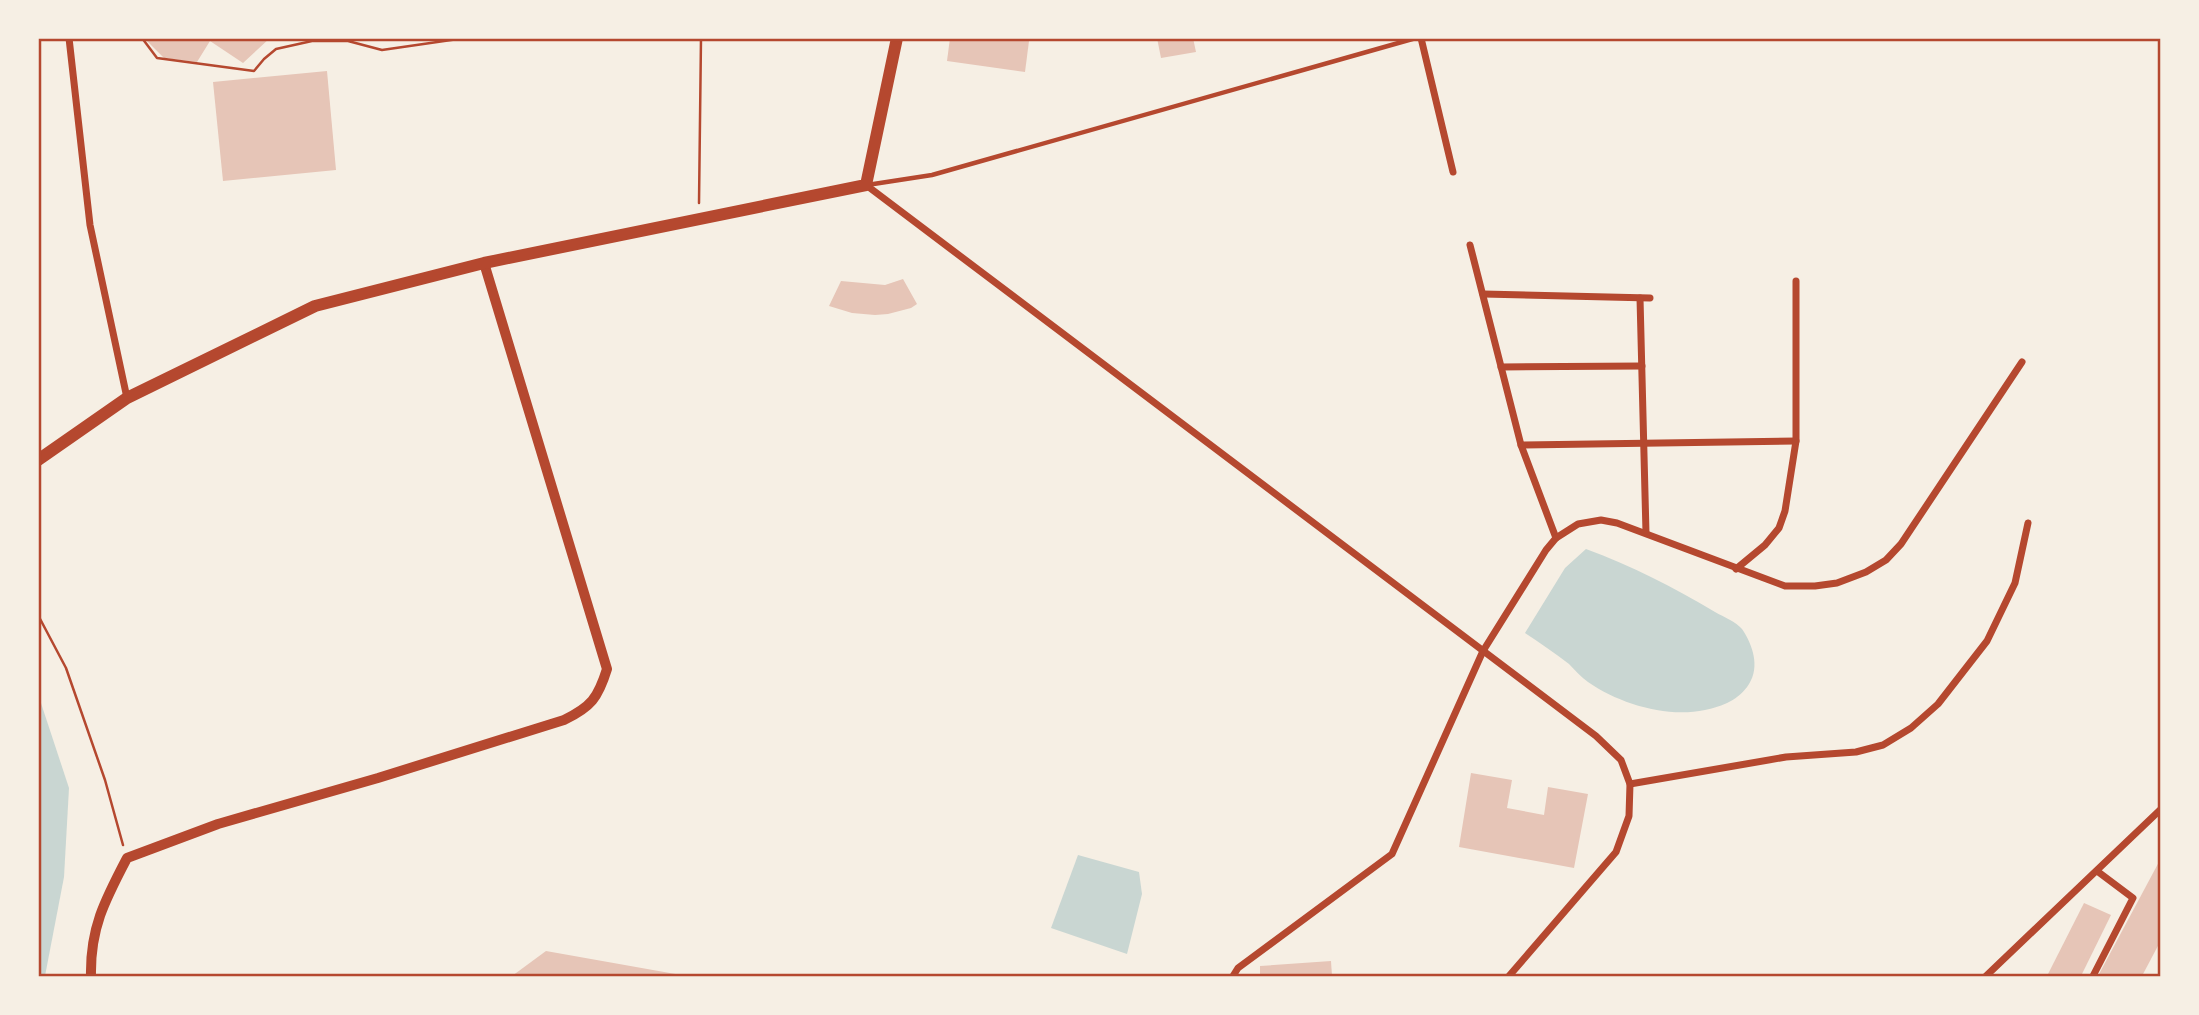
<svg xmlns="http://www.w3.org/2000/svg" width="2199" height="1015" font-family="'DM Sans',sans-serif">
<style>
.water{fill:#c9d6d2}
.building{fill:#e6c5b7}
.lines{fill:none;stroke-linecap:round;stroke-linejoin:round}
.path{stroke:#b5482f;stroke-width:2.5}
.service{stroke:#b5482f;stroke-width:4.5}
.minor{stroke:#b5482f;stroke-width:7}
.tertiary{stroke:#b5482f;stroke-width:10}
.secondary{stroke:#b5482f;stroke-width:12}
.neatline{fill:none;stroke:#b5482f;stroke-width:2.5}
</style>
<rect width="100%" height="100%" fill="#f6efe4"/>
<g class="water">
<path d="M1586,549C1632,566 1673,587 1715,612C1724,617 1736,622 1742,629C1753,645 1760,667 1749,684C1739,700 1723,706 1705,710C1666,718 1620,704 1588,682C1581,677 1575,670 1569,664C1555,653 1540,643 1525,633L1565,568Z"/>
<polygon points="38,694 69,788 64,877 45,976 38,976"/>
<polygon points="1078,855 1139,872 1142,894 1127,954 1051,928"/>
</g>
<g class="building">
<polygon points="144,38 270,38 243,63 210,41 197,62 164,58"/>
<polygon points="950,38 1012,38 1029,41 1025,72 947,61"/>
<polygon points="1157,38 1193,38 1196,52 1161,58"/>
<polygon points="327,71 336,170 223,181 213,82"/>
<polygon points="903,279 917,304 911,308 888,314 875,315 852,313 829,306 841,281 885,285"/>
<polygon points="1471,773 1512,780 1507,808 1544,815 1548,787 1588,794 1574,868 1459,847"/>
<polygon points="2160,860 2160,942 2142,976 2098,976"/>
<polygon points="2084,903 2111,915 2081,976 2047,976"/>
<polygon points="546,951 681,975 681,976 512,976"/>
<polygon points="1331,961 1332,976 1260,976 1260,966"/>
</g>
<g class="lines">
<g class="path">
<polyline points="142,38 157,58 254,71 264,59 276,49 312,41 348,41 382,50 465,38"/>
<polyline points="699,203 701,38"/>
<polyline points="38,615 66,668 105,780 123,845"/>
</g>
<polyline class="service" points="867,185 932,175 1416,38"/>
<g class="minor">
<polyline points="69,38 90,225 127,398"/>
<polyline points="1421,38 1453,172"/>
<polyline points="866,185 1596,736 1621,760 1630,784 1629,816 1616,852 1509,976"/>
<polyline points="1470,245 1521,445 1556,538"/>
<polyline points="1483,294 1650,298"/>
<polyline points="1640,298 1646,533"/>
<polyline points="1501,367 1642,366"/>
<polyline points="1521,445 1796,441"/>
<polyline points="1736,569 1765,545 1779,528 1785,511 1796,441 1796,281"/>
<polyline points="1630,784 1786,757 1856,752 1883,745 1911,728 1938,704 1987,641 2015,583 2028,523"/>
<polyline points="1233,976 1238,968 1392,854 1483,651 1546,550 1556,538 1578,524 1601,520 1617,523 1785,586 1815,586 1837,583 1866,572 1886,560 1901,544 2022,362"/>
<polyline points="1986,976 2160,810"/>
<polyline points="2093,976 2133,898 2097,871"/>
</g>
<path class="tertiary" d="M91,976C90,928 105,900 127,858L218,824L378,778L564,720C591,707 598,698 607,669L484,263"/>
<polyline class="secondary" points="38,460 127,398 315,306 484,263 866,185 897,38"/>
</g>
<rect width="2199" height="1015" fill="none" stroke="#f6efe4" stroke-width="80"/>
<rect x="40" y="40" width="2119" height="935" class="neatline"/>
</svg>
